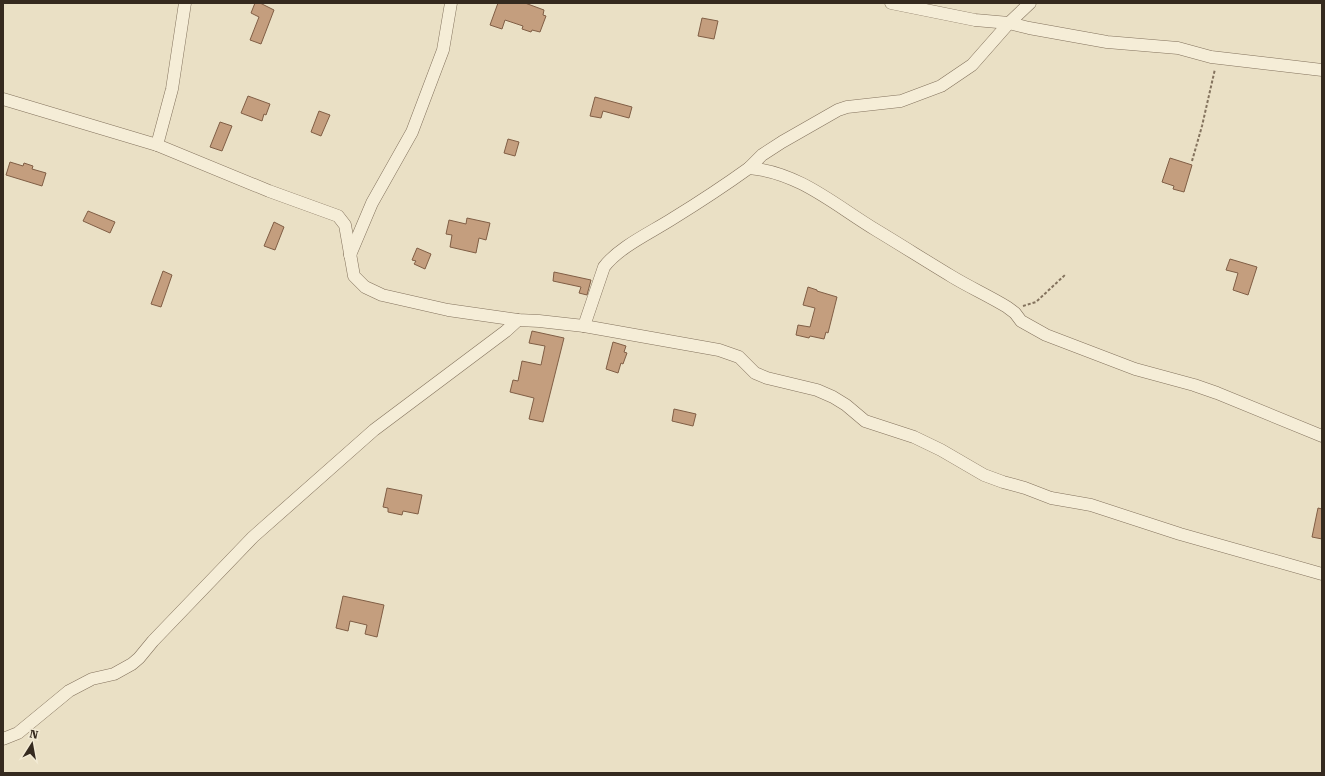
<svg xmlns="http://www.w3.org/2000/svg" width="1325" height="776" font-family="'Roboto Serif',serif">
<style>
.building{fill:#c49e7e;stroke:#805e45}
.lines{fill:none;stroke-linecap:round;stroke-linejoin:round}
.minor-casing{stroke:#83725d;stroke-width:13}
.path{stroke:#83725d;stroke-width:2;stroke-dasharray:3 2;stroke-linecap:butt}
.minor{stroke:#f5edd7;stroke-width:12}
</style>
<rect width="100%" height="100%" fill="#eae0c5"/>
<g class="building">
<polygon points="255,3 260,3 274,10 261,44 250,40 259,17 251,13"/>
<polygon points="498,3 525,3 544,10 543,15 546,16 540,32 532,30 531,32 522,29 523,26 505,20 502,29 490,25"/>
<polygon points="702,18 718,21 714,39 698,36"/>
<polygon points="248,96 270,104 266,115 264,114 262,121 241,113"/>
<polygon points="595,97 632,107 629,118 603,111 601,118 590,116"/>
<polygon points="319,111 330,115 321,136 311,132"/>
<polygon points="220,122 232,126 222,151 210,147"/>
<polygon points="508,139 519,142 515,156 504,153"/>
<polygon points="1170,158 1192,165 1184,192 1173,189 1174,186 1162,182"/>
<polygon points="10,162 23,166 24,163 33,166 32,169 46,173 42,186 6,175"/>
<polygon points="88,211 115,222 110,233 83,221"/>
<polygon points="467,218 490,223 486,240 479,238 476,253 450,247 452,235 446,234 449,220 466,224"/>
<polygon points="274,222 284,227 275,250 264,246"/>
<polygon points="417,248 431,254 425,269 414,264 416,261 412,260"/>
<polygon points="1230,259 1257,267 1248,295 1233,290 1238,273 1226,270"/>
<polygon points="163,271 172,275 161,307 151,304"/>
<polygon points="554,272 591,280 587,295 579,293 581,287 553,281"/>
<polygon points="808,287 817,290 817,291 837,297 828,333 826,332 824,339 810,336 809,338 796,335 798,325 810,327 815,308 803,305"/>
<polygon points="532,331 564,338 543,422 529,419 534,398 510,392 513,380 518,381 522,361 541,365 545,346 529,343"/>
<polygon points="613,342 626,346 624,352 627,353 623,364 621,363 618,373 606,369"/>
<polygon points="674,409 696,414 693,426 672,421"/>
<polygon points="387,488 422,495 418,514 403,511 402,515 388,512 388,508 383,507"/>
<polygon points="1318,508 1322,509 1322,539 1312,537"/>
<polygon points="343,596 384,605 377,637 365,634 367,625 350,621 348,631 336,628"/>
</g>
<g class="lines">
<g class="minor-casing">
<g id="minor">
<polyline points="891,3 975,20 1009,23 1029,28 1107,42 1178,48 1211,57 1322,70"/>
<path d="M1030,3L1009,23L972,65L941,86L901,101L847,107L838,110L782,142L762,155L749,168C799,172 836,206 876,230C901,245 926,261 951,276C969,287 989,296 1007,307L1015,313L1021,321L1046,335L1135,369L1194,385L1217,393L1322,436"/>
<polyline points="3,99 157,145 269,191 338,216 345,225 354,276 365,287 382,295 448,310 518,320 539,321 584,326 719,350 739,357 755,373 767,378 817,390 833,397 846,405 865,421 914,437 941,450 984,475 1003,482 1025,488 1051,498 1091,505 1180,534 1322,574"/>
<polyline points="157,145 172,89 185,3"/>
<polyline points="350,255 372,203 412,132 443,50 451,3"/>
<path d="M584,326L604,267C619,247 650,233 672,219C698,203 724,186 749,168"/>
<polyline points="3,739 18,733 69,691 92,679 114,674 132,664 139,658 153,641 253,537 374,430 506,331 518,320"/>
</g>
</g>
<g class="path">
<polyline points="1192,161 1202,126 1215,69"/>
<polyline points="1023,306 1036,302 1066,274"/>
</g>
<use href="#minor" class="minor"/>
</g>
<rect width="1325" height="776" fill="none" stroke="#352a1f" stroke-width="8"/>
<g transform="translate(32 744) rotate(11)" stroke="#f2ead4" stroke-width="3" paint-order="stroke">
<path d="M0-3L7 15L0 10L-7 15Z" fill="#352a1f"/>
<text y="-6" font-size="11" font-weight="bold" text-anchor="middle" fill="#352a1f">N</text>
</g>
</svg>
